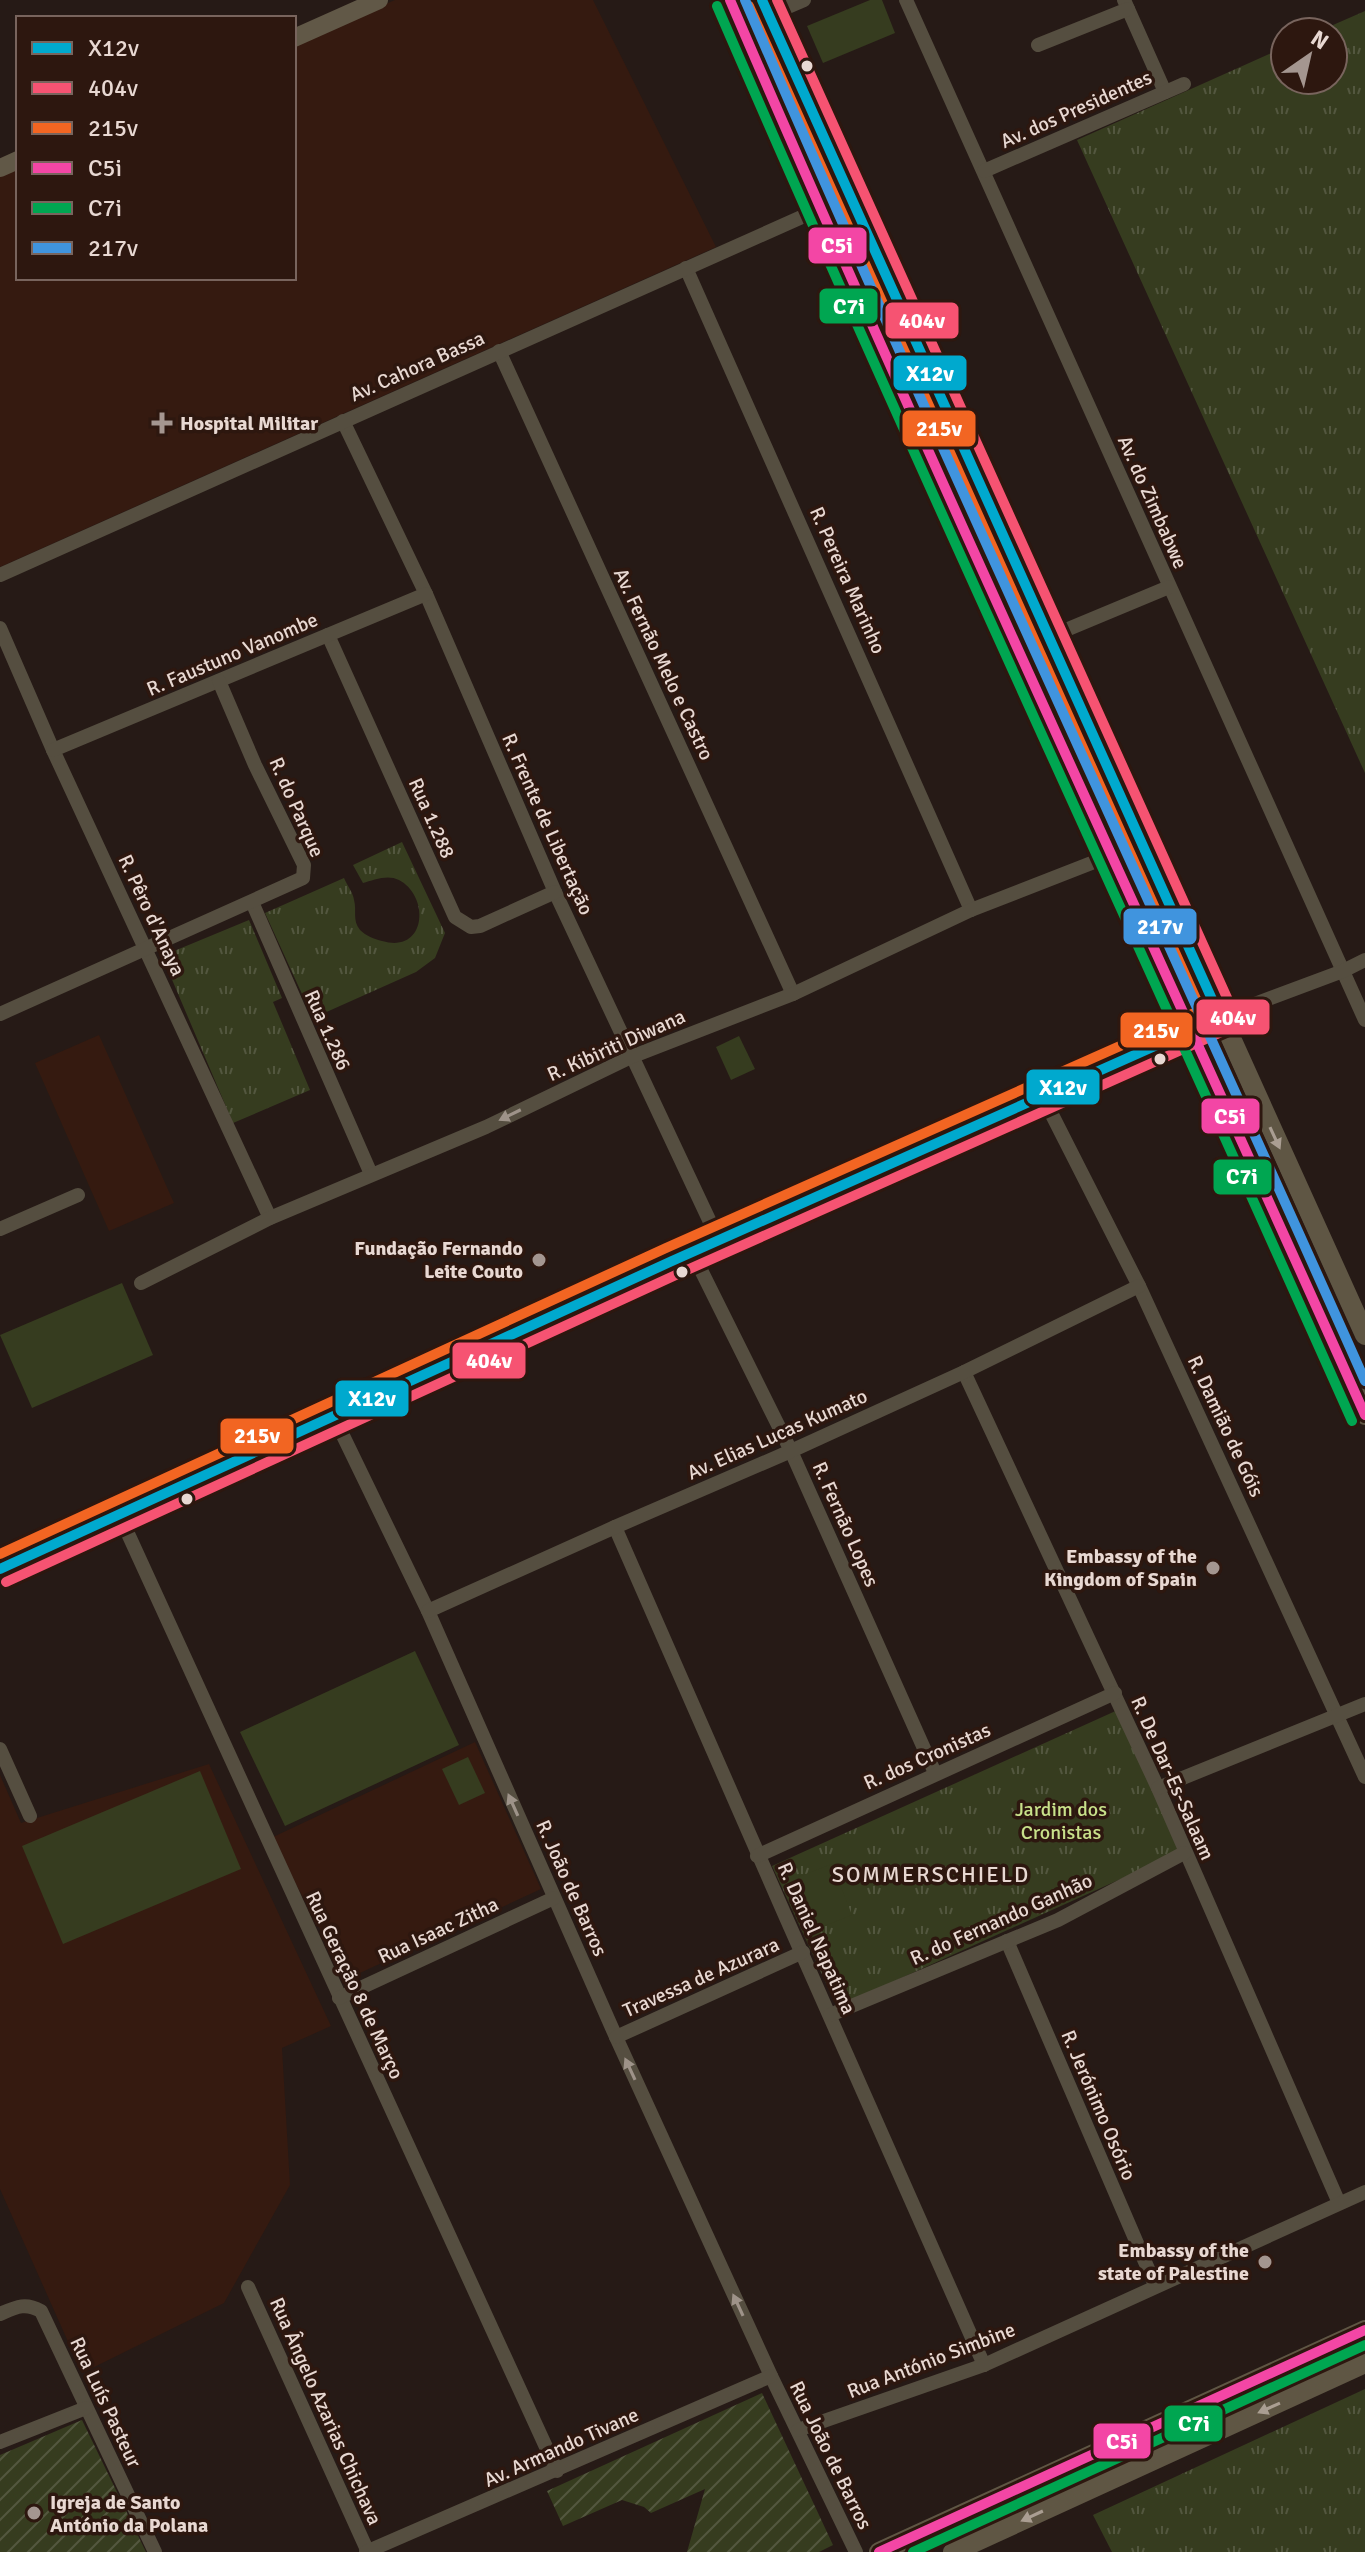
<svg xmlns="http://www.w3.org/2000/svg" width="1365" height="2552" font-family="Signika,sans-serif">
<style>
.built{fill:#351a10}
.grass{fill:url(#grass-tufts)}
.garden{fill:url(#garden-furrows)}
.pitch{fill:#363c1f}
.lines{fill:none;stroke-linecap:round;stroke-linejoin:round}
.street{stroke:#554e40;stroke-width:14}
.secondary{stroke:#615847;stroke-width:18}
.primary{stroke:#5f5644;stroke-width:20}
.bus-1-casing{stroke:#2d170f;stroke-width:16}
.bus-2-casing{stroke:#2d170f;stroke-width:16}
.bus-3-casing{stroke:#2d170f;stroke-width:16}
.bus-4-casing{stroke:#2d170f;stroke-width:16}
.bus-5-casing{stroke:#2d170f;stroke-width:16}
.bus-6-casing{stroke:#2d170f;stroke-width:16}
.bus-1{stroke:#00a9ce;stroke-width:10}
.bus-2{stroke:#f65372;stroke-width:10}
.bus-3{stroke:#f26522;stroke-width:10}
.bus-4{stroke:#f346a5;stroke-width:10}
.bus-5{stroke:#00a651;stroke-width:10}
.bus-6{stroke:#4094de;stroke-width:10}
.oneway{fill:#9e9389}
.oneway2{fill:#aa9e92}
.bus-dot{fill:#e8d8d2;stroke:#2d170f;stroke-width:3}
.poi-dot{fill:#a49690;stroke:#2d170f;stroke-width:3}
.labels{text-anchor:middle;stroke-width:7;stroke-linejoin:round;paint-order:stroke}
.street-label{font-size:20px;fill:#e8d8d2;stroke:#2d170f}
.poi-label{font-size:20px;font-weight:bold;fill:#e8d8d2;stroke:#2d170f;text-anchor:end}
.park-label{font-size:20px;fill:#c8e18a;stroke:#2d170f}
.neighbourhood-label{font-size:22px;letter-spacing:2px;fill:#e8d8d2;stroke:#2d170f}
.line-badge{stroke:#2d170f;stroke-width:3}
.badge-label{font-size:22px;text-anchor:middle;font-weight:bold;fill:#fff}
</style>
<defs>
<pattern id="grass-tufts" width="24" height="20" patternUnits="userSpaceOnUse" patternTransform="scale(2)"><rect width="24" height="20" fill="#363c1f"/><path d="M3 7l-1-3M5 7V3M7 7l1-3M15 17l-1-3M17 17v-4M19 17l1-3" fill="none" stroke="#53573f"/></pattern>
<pattern id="garden-furrows" width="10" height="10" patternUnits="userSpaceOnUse" patternTransform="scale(2)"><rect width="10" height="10" fill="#363c1f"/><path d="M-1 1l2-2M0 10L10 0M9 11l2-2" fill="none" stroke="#53573f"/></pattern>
</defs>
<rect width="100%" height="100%" fill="#261a16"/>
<g class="built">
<polygon points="395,0 593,0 716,247 0,567 0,171 18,163 18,278 294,278 294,44"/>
<polygon points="99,1035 174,1203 109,1231 35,1063"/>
<polygon points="475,1742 541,1889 347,1979 271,1838"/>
<polygon points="209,1764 331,2026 282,2048 290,2185 224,2303 82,2373 0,2189 0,1775 21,1823"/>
</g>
<g class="grass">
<polygon points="1365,11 1365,773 1077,140 1285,47 1285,80 1333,80 1333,32 1317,32"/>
<path d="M402,842L445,933L435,958L416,972L313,1018L265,913L344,878C347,885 353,893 354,900C357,911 352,920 360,930C366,936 374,939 382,941C427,954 430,896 399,880C388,874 373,880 363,883L353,865Z"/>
<polygon points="249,920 282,998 273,1002 310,1090 233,1123 162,956"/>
<polygon points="1120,1709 1185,1850 837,2007 772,1866"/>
<polygon points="1365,2389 1365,2552 1112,2552 1093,2515"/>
</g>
<g class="garden">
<polygon points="762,2393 833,2545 819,2552 687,2552 705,2489 651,2513 644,2507 622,2500 563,2526 547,2491"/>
<polygon points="82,2420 146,2552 0,2552 0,2455"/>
</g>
<g class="pitch">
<polygon points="870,0 882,0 895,33 823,63 807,26"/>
<polygon points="739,1036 755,1069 731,1080 716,1047"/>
<polygon points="122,1283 153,1355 32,1408 0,1335"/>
<polygon points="415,1651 459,1745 285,1826 240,1732"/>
<polygon points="468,1757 485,1793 459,1805 442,1769"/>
<polygon points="200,1771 241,1869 63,1944 22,1846"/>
<polygon points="832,1864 852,1915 819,1928 798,1877"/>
</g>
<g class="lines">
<g class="street">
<polyline points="906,0 1365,1020"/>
<polyline points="1124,0 1165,92"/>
<polyline points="769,15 804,0"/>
<polyline points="1038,45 1128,9"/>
<polyline points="984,171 1184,84"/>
<polyline points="686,268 971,910"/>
<polyline points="499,351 793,994"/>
<polyline points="343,421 426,594 555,892 719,1241"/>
<polyline points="0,575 851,195"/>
<polyline points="0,628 53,750 270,1218"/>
<polyline points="328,635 455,917 471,927 480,926 555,892"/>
<polyline points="1049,637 1169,587"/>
<polyline points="53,750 426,594"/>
<polyline points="252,902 371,1174"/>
<polyline points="0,1014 303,878 304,865 255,765 219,681"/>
<polyline points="1220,1017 1343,971 1365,960"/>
<polyline points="1042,1095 1139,1286 1365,1777"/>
<polyline points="0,1229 78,1195"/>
<polyline points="692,1252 791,1451 935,1773"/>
<polyline points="141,1283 270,1218 486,1127 631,1057 793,994 971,910 1112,855"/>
<polyline points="964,1372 1158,1788 1339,2203"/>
<polyline points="334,1417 428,1611 616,2037 771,2376 856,2552"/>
<polyline points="119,1514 557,2471"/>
<path d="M615,1527C736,1807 861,2086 984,2365"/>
<polyline points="428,1611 615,1527 791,1451 964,1372 1139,1286"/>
<polyline points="0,1749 30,1816"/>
<polyline points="1158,1788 1365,1704"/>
<polyline points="757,1856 1115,1693"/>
<polyline points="1007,1941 1155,2285"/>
<polyline points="339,1998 554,1898"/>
<polyline points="830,2015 1058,1920 1184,1853"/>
<polyline points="616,2037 803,1952"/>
<polyline points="248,2287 368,2552"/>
<path d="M0,2314C16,2307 25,2302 41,2311L155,2552"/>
<polyline points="798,2430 984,2365 1365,2192"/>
<polyline points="0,2442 86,2408"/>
<polyline points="366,2552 771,2376"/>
</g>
<g class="secondary">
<polyline points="294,38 379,0"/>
<polyline points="0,168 18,160"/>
<polyline points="0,1569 672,1261 1220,1017"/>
</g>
<g class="primary">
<polyline points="730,0 820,209 1192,1027 1365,1415"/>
<polyline points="762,0 1365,1335"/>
<polyline points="879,2552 1365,2330"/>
<polyline points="953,2552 1365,2363"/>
</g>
<g class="bus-1-casing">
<polyline id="bus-1" points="0,1569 672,1261 1220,1017 762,0"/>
</g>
<g class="bus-2-casing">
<polyline id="bus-2" points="6,1582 678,1274 1226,1030 1233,1023 1233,1011 777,0"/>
</g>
<g class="bus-3-casing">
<polyline id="bus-3" points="0,1554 666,1248 1201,1010 749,6"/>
</g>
<g class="bus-4-casing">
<g id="bus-4">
<path d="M730,0C934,475 1154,943 1365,1415"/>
<polyline points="879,2552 1365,2330"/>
</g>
</g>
<g class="bus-5-casing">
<g id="bus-5">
<path d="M717,6C922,480 1142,949 1352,1421"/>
<polyline points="913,2552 1365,2345"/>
</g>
</g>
<g class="bus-6-casing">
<path id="bus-6" d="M745,0C945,463 1160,920 1365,1381"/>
</g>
<use href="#bus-1" class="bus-1"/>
<use href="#bus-2" class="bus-2"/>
<use href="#bus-3" class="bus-3"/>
<use href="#bus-4" class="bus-4"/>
<use href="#bus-5" class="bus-5"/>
<use href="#bus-6" class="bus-6"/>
</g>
<defs><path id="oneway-solid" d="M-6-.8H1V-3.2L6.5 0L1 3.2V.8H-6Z" transform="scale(2)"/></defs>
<g class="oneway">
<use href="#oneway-solid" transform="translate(510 1115) rotate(154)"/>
<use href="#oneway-solid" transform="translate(513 1805) rotate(-114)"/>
<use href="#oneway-solid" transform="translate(630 2069) rotate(-115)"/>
<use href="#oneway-solid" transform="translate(738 2305) rotate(-115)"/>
</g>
<g class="oneway2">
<use href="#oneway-solid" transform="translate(1275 1138) rotate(65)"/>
<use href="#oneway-solid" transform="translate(1269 2408) rotate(156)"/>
<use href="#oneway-solid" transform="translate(1032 2516) rotate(155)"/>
</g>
<g class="bus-dot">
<circle cx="807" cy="66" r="7"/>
<circle cx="1160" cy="1059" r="7"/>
<circle cx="682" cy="1272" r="7"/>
<circle cx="187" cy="1499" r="7"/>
</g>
<g class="poi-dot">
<path d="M158 411h8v8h8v8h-8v8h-8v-8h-8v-8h8z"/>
<circle cx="539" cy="1260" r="8"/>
<circle cx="1213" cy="1568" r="8"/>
<circle cx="1265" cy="2262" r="8"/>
<circle cx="34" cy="2513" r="8"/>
</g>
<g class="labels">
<g class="street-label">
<text transform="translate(1076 109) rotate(-24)" y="7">Av. dos Presidentes</text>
<text transform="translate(417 366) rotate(-24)" y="7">Av. Cahora Bassa</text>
<text transform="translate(1153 502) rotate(66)" y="7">Av. do Zimbabwe</text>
<text transform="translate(848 580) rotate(66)" y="7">R. Pereira Marinho</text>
<text transform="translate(232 654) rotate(-23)" y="7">R. Faustuno Vanombe</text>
<text transform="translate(664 664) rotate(65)" y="7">Av. Fernão Melo e Castro</text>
<text transform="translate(297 807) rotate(66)" y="7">R. do Parque</text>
<text transform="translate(432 818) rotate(66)" y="7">Rua 1.288</text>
<text transform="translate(548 824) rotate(66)" y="7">R. Frente de Libertação</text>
<text transform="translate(152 915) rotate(65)" y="7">R. Pêro d'Anaya</text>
<text transform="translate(328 1030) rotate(66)" y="7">Rua 1.286</text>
<text transform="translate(616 1045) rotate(-24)" y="7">R. Kibiriti Diwana</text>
<text transform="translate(1226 1426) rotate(65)" y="7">R. Damião de Góis</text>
<text transform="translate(777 1434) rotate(-24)" y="7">Av. Elias Lucas Kumato</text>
<text transform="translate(846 1524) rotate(66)" y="7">R. Fernão Lopes</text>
<text transform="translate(927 1756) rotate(-24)" y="7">R. dos Cronistas</text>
<text transform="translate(1173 1778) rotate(66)" y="7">R. De Dar-Es-Salaam</text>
<text transform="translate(572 1888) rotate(66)" y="7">R. João de Barros</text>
<text transform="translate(1001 1919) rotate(-24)" y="7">R. do Fernando Ganhão</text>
<text transform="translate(438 1930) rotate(-25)" y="7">Rua Isaac Zitha</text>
<text transform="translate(817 1938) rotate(66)" y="7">R. Daniel Napatima</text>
<text transform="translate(701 1977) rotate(-24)" y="7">Travessa de Azurara</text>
<text transform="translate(355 1985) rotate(65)" y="7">Rua Geração 8 de Março</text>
<text transform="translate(1099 2105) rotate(67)" y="7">R. Jerónimo Osório</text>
<text transform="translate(931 2360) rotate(-21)" y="7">Rua António Simbine</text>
<text transform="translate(106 2402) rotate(65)" y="7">Rua Luís Pasteur</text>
<text transform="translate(326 2411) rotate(66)" y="7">Rua Ângelo Azarias Chichava</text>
<text transform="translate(561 2447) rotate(-24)" y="7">Av. Armando Tivane</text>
<text transform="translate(831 2455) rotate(64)" y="7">Rua João de Barros</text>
</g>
<g class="poi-label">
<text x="180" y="430" text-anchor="start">Hospital Militar</text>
<text x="523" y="1255">Fundação Fernando<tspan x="523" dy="23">Leite Couto</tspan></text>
<text x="1197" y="1563">Embassy of the<tspan x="1197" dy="23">Kingdom of Spain</tspan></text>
<text x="1249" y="2257">Embassy of the<tspan x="1249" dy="23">state of Palestine</tspan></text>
<text x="50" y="2509" text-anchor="start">Igreja de Santo<tspan x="50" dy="23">António da Polana</tspan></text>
</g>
<g class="park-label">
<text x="1061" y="1816">Jardim dos<tspan x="1061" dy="23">Cronistas</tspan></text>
</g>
<g class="neighbourhood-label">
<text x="931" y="1882">SOMMERSCHIELD</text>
</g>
</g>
<g class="line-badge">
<rect x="807" y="226" width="61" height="39" rx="8" fill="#f346a5"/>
<rect x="818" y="287" width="61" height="38" rx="8" fill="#00a651"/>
<rect x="884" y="301" width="76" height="39" rx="8" fill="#f65372"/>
<rect x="892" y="354" width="76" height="38" rx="8" fill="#00a9ce"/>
<rect x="901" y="409" width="76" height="39" rx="8" fill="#f26522"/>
<rect x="1122" y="907" width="76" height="39" rx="8" fill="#4094de"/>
<rect x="1195" y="998" width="76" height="38" rx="8" fill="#f65372"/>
<rect x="1119" y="1011" width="75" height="38" rx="8" fill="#f26522"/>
<rect x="1025" y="1068" width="76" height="38" rx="8" fill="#00a9ce"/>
<rect x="1200" y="1097" width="61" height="38" rx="8" fill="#f346a5"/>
<rect x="1212" y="1158" width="61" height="38" rx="8" fill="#00a651"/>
<rect x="451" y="1341" width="76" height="39" rx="8" fill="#f65372"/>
<rect x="334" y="1379" width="76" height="39" rx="8" fill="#00a9ce"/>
<rect x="219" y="1417" width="76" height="38" rx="8" fill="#f26522"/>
<rect x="1163" y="2404" width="61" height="39" rx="8" fill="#00a651"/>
<rect x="1092" y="2422" width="60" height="38" rx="8" fill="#f346a5"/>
</g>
<g class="badge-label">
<text x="837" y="253">C5i</text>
<text x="849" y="314">C7i</text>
<text x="922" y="328">404v</text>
<text x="930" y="381">X12v</text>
<text x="939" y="436">215v</text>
<text x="1160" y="934">217v</text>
<text x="1233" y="1025">404v</text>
<text x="1156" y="1038">215v</text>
<text x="1063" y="1095">X12v</text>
<text x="1230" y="1124">C5i</text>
<text x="1242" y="1184">C7i</text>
<text x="489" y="1368">404v</text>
<text x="372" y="1406">X12v</text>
<text x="257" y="1443">215v</text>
<text x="1194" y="2431">C7i</text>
<text x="1122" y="2449">C5i</text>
</g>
<rect x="16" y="16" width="280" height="264" fill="#2d170f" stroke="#78645d" stroke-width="2"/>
<rect x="32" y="42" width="40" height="12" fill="#00a9ce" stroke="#78645d" stroke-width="2"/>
<text x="88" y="56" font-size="24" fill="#e8d8d2">X12v</text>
<rect x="32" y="82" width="40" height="12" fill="#f65372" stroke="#78645d" stroke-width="2"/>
<text x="88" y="96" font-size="24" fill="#e8d8d2">404v</text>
<rect x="32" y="122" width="40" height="12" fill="#f26522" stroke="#78645d" stroke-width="2"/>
<text x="88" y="136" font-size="24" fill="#e8d8d2">215v</text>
<rect x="32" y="162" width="40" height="12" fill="#f346a5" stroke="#78645d" stroke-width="2"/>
<text x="88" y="176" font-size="24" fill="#e8d8d2">C5i</text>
<rect x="32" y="202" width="40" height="12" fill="#00a651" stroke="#78645d" stroke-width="2"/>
<text x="88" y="216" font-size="24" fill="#e8d8d2">C7i</text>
<rect x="32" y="242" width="40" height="12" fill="#4094de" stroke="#78645d" stroke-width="2"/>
<text x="88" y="256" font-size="24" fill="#e8d8d2">217v</text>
<g transform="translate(1309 56) rotate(34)"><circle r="38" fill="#2d170f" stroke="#78645d" stroke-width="2"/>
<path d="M0-6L14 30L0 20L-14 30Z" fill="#a49690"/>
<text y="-12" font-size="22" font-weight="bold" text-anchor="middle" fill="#e8d8d2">N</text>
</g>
</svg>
